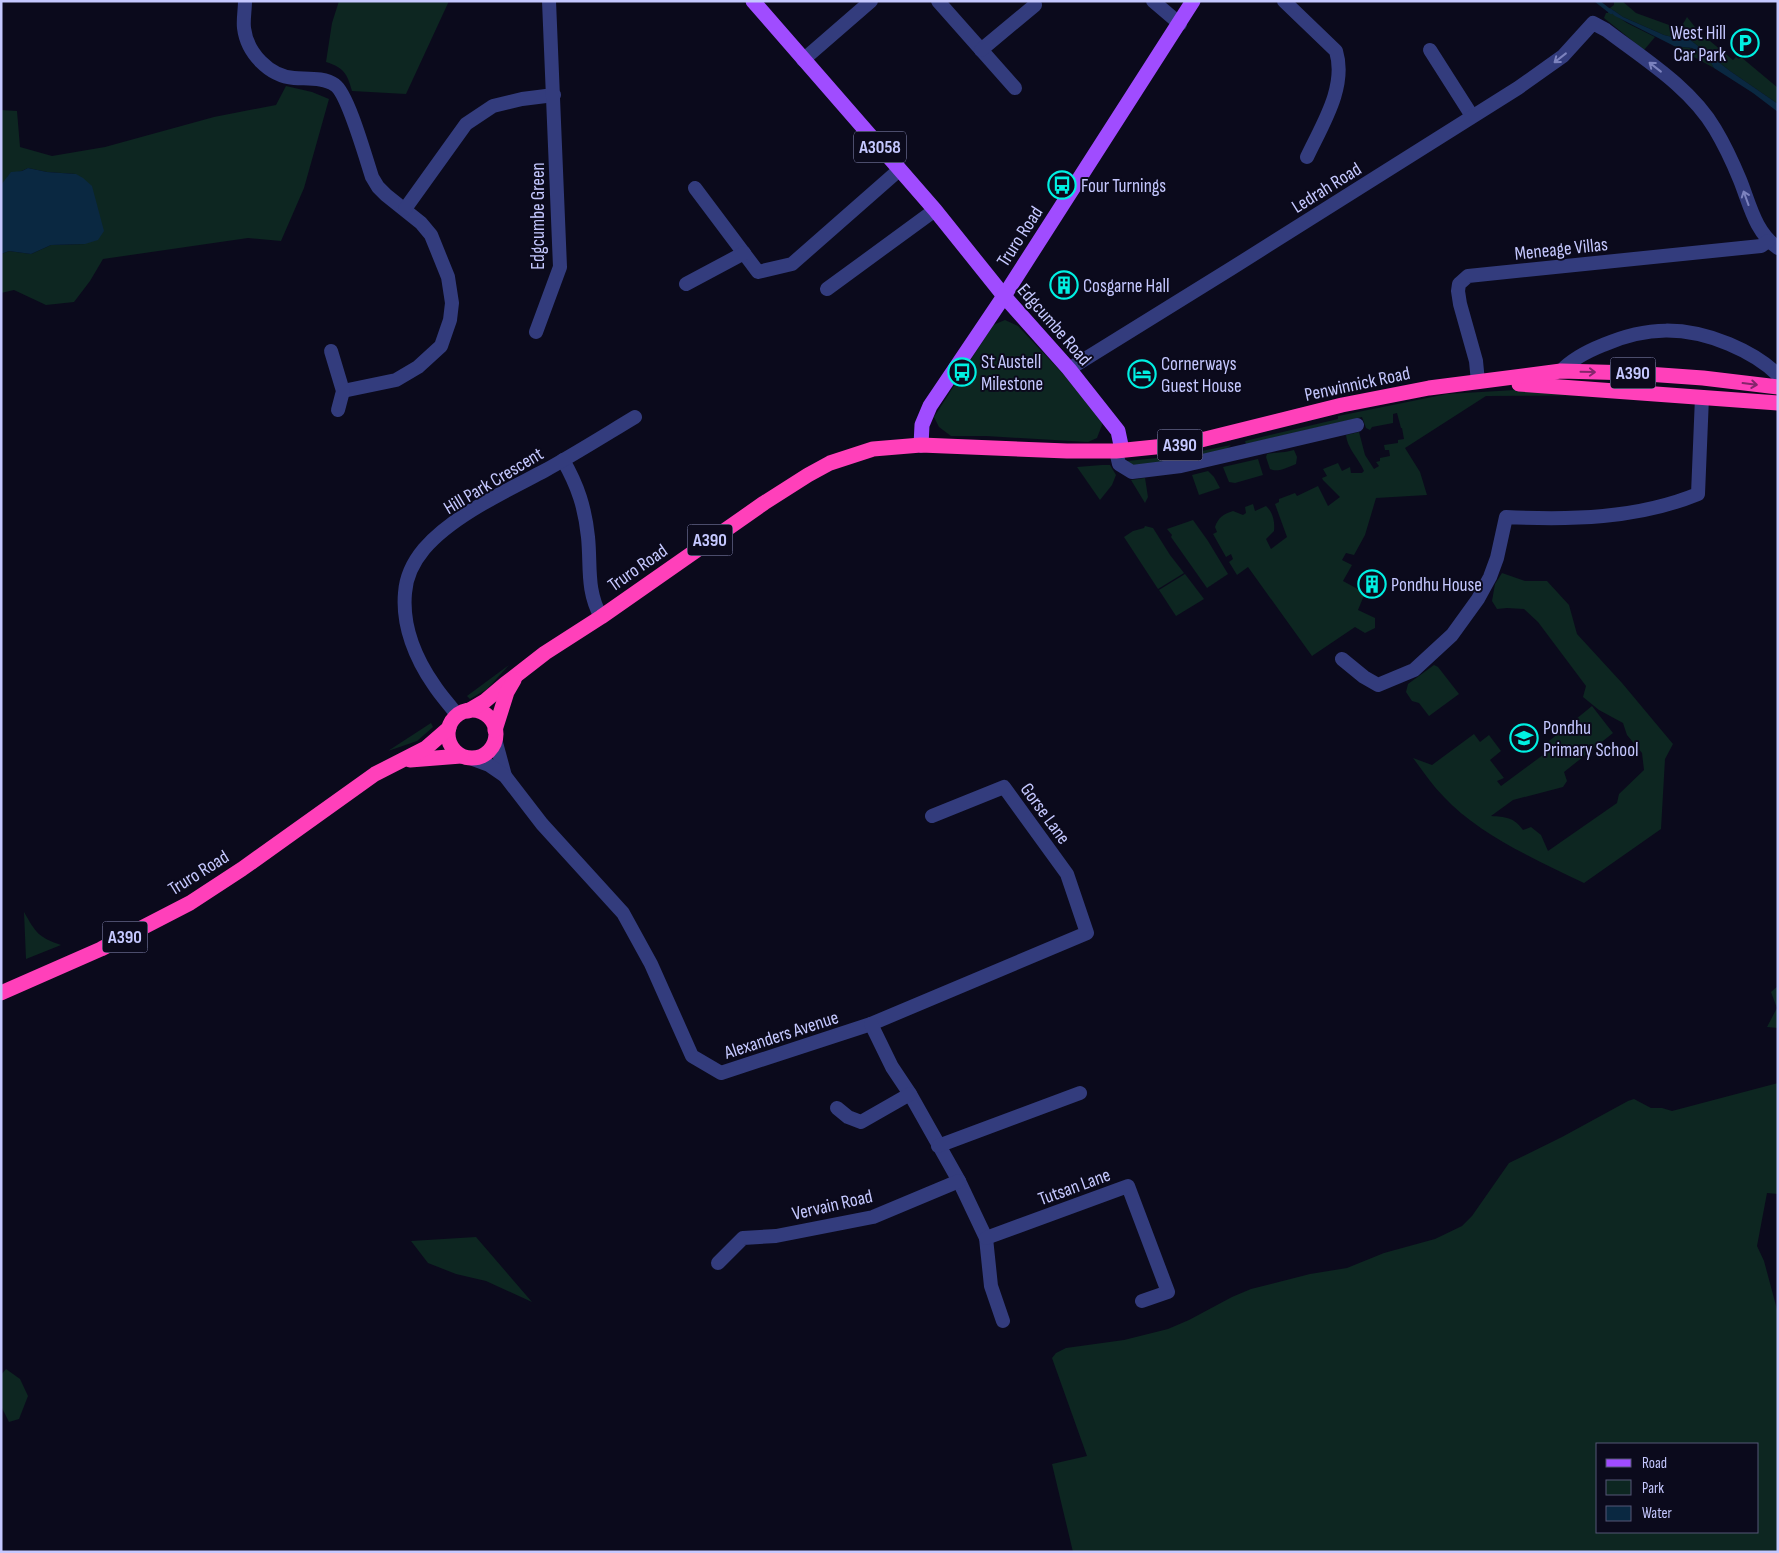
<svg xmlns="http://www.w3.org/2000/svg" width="1779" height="1553" font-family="'Sofia Sans Condensed',sans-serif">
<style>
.green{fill:#0d2621;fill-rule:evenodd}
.water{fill:#0a2841}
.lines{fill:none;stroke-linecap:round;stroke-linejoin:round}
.stream{stroke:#0a2841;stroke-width:4}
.minor{stroke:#333c7d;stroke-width:14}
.major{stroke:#a04cff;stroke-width:15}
.highway{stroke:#ff40ba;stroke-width:15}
.oneway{stroke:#7c82be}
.oneway2{stroke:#85256b}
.labels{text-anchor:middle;stroke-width:4;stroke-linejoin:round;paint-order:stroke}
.shield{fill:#0b0a1c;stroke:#8d8fbb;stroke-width:1}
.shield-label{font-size:18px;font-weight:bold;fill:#c5c8ff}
.poi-label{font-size:19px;fill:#c5c8ff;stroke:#0b0a1c;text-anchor:start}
.street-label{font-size:19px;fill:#c5c8ff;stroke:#0b0a1c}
</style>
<rect width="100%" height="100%" fill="#0b0a1c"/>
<g class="green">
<path d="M339,1H449L406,94L352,91C347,73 344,68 326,62L332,23Z"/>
<polygon points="1614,1 1622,1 1636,13 1680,29 1687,17 1699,32 1733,60 1736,57 1739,59 1741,57 1778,88 1778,104 1730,71 1689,39 1676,38 1664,35 1623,17 1610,8 1614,5"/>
<polygon points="1608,10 1627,23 1655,37 1644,50 1604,18 1606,13 1608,13"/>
<path d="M1674,46C1693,48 1706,49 1714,68Z"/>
<path d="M286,86L312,92L329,99L304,188L281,241L248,238L103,259L90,281L74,302L46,305L14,290L1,293V254L9,251L31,254L51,245L85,244L76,174L47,172L28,168C21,172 15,172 8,176L6,180L1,185V110L17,111L20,147L52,156L105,147L214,117L276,105Z"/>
<polygon points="1005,320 1018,326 1101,414 1102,425 1097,438 1088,442 986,436 951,436 939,427 934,417 993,325"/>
<path d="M1515,390L1620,395L1486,396L1405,448L1420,472L1427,495L1376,498L1365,535L1354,555L1346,553L1342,560L1352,565L1343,581L1365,593L1358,610L1375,618V628L1365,633L1355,627L1312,656L1248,567L1237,575L1229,562L1233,559L1231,554L1226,557L1213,534L1217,532L1215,527C1218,518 1223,514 1233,511L1243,515L1246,513L1245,507L1253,504L1255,511L1266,506C1273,512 1275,522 1274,531L1266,539L1271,549L1287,537L1275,504L1279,502V499L1295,493L1297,496L1318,486L1328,506L1340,497L1323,480L1322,478L1327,476L1323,469L1338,463L1342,471L1350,467L1351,473H1362L1364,471C1359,459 1347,448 1346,435L1359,432L1365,455L1374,469L1379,466L1376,462L1380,461V458L1390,456L1389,450H1385L1384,445L1398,443V440L1404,439L1402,428H1401L1397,413L1393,414V423L1372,427L1370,430L1366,428L1362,417L1246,444L1245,441L1338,419V416L1447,394Z"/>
<path d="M1231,445C1221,457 1152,464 1134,467L1127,461L1177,456Z"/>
<path d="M1294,450L1297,457L1296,464C1288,467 1278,473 1270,469L1266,457L1267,454C1277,452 1284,453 1294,450Z"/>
<polygon points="1258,459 1263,475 1235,483 1229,482 1223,467"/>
<polygon points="1102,465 1110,465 1116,475 1112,485 1100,500 1077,467"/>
<polygon points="1208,471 1214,477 1220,488 1199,495 1192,475"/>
<polygon points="1145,478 1148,497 1145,503 1131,480"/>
<polygon points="1193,520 1208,541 1228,574 1207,588 1171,537 1172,535 1167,529"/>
<polygon points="1145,526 1153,528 1170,555 1184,573 1158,589 1124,537 1133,531 1144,528"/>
<path d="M1502,573L1525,581H1547L1569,605L1577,634L1622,683L1673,744L1665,759L1661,829L1584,883C1538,861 1478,834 1444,797C1432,785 1423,771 1413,758L1432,765L1474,734L1480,742L1489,735L1501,751L1490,760L1504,778L1497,781L1501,786L1547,752L1543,746L1592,706L1613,733L1564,772L1567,781L1563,787L1513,800L1491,816C1505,817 1514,817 1523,830L1531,827L1541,835L1548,851L1617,803L1619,794L1644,770L1642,753L1627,735L1623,723L1599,710L1583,697L1586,686L1538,622L1524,609L1507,608L1497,609L1492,601L1495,584Z"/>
<polygon points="1185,574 1204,599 1176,616 1159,590"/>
<polygon points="509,665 487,689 470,699 467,696"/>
<polygon points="1434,665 1438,667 1459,694 1429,716 1419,703 1412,701 1406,692 1408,684"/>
<polygon points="431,723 433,727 417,741 388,751"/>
<path d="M24,912C36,933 38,937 61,945L26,959Z"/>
<polygon points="1778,986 1778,1028 1767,1027 1777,1008 1771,992"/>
<path d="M1778,1083V1194L1767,1193L1757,1246L1764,1261L1778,1313V1552H1073L1052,1464L1087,1456L1052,1358L1056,1353L1066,1348L1124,1340L1168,1329L1189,1320L1232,1297L1251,1289L1310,1274L1347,1268L1384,1253L1435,1239L1462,1226L1472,1216L1509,1163L1562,1137L1628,1101L1634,1099L1651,1108H1662L1672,1111ZM1598,1444H1758V1532H1598Z"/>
<polygon points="476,1237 532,1302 486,1281 456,1274 428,1263 411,1241"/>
<polygon points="6,1369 20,1379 28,1396 19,1419 9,1422 1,1406 1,1375"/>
</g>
<g class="water">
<polygon points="1610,8 1623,17 1664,35 1676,38 1689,39 1730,71 1778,104 1778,112 1753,93 1714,68 1707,56 1692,48 1674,46 1615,16 1608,10"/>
<polygon points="28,168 47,172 76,174 83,178 92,186 104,231 98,240 85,244 51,245 31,254 9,251 1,254 1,185 11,172 22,171"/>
</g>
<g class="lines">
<polyline class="stream" points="1597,1 1611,12"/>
<g class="minor">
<path d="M245,1C245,10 243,20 244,28C247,53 269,76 294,78C307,79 324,77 335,85C348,94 366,159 372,177L378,187L386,195L421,223L431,235L448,277L452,303L450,320L441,346L418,367L396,380L343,391"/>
<polyline points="938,1 1015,88"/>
<polyline points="1153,1 1180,24"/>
<path d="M1284,1L1336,51C1347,87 1322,125 1307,157"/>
<polyline points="981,50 1035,5"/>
<polyline points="1430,50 1472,116"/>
<polyline points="803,60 871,1"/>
<polyline points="695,188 758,272 792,264 899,170"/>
<polyline points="405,209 466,124 493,106 522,99 554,95"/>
<polyline points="686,284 744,253"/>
<polyline points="827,289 935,210"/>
<polyline points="536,332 560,267 549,1"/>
<polyline points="331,351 343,391 338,410"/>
<path d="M1069,369L1232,268L1518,88L1563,56L1593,23L1606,30C1644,59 1690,87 1715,129C1724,144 1733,163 1740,180C1750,205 1755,232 1778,248"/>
<path d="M1561,371C1572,359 1588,351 1603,345C1647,326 1685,326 1729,344C1748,352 1764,361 1778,375"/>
<polyline points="1478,382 1476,361 1460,304 1458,291 1459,284 1468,276 1761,246 1768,241"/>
<polyline points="1116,451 1119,464 1132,472 1181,466 1357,425"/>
<path d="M563,460C578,486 585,508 588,537C591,566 586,590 601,617"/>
<path d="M1342,659L1364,677L1378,685L1414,670L1452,635L1478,599L1490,577L1497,558L1506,517C1570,520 1637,519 1698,494L1702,397"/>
<path d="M457,715C450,705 441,696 434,685C416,659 402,626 405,593C406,577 414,561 424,549C452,516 506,491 544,471C575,454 605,435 635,417"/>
<polyline points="495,739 505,776"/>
<polyline points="470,758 489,765 505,776 542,824 623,913 651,964 692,1056 721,1073 871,1024 1087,933 1067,874 1004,787 932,816"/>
<polyline points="871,1024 892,1067 910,1094 959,1181 986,1238 991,1286 1003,1321"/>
<polyline points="837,1108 848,1117 861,1122 910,1094"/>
<polyline points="938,1146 1080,1093"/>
<polyline points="986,1238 1128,1186 1168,1292 1142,1301"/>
<polyline points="718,1263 743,1238 776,1236 873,1217 959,1181"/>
</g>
<g class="major">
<polyline points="753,1 935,210 1004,296 1069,369 1118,431 1122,450"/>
<polyline points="921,445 922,425 930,406 1004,296 1193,1"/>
</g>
<g class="highway">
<polyline points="1519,384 1778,403"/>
<circle cx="472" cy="734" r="24"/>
<polyline points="468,711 485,701 505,684 545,653 601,617 764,503 808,475 830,463 873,449 921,445 1067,451 1116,451 1185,444 1342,405 1429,388 1561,371 1633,373 1703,378 1778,387"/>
<polyline points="495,730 507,692 514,680"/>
<polyline points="410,760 461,756"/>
<polyline points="1,993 101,949 190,903 242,869 375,774 426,748 449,728"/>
</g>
</g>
<defs><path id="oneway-shaft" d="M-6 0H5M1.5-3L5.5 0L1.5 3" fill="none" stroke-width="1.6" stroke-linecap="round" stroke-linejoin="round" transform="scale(1.25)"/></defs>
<g class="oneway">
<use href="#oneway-shaft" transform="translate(1560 58) rotate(142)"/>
<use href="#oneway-shaft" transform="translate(1655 67) rotate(-142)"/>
<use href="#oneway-shaft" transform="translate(1746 198) rotate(-110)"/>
</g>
<g class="oneway2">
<use href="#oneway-shaft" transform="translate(1588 372) rotate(1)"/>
<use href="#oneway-shaft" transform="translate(1750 384) rotate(7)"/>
</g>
<defs>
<g id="parking-ring" transform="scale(1.4375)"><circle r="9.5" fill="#0b0a1c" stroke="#00f0e2" stroke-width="1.5"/><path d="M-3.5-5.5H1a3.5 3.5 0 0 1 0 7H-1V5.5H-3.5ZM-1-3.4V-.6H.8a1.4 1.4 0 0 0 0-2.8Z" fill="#00f0e2"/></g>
<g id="bus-ring" transform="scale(1.4375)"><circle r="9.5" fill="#0b0a1c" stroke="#00f0e2" stroke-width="1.5"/><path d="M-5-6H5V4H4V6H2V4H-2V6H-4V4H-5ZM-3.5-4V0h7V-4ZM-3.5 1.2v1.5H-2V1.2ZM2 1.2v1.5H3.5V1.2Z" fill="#00f0e2"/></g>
<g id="building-ring" transform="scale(1.4375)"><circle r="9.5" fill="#0b0a1c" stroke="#00f0e2" stroke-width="1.5"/><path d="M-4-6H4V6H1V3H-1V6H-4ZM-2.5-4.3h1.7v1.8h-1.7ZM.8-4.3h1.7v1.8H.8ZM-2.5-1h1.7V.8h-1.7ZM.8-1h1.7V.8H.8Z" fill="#00f0e2"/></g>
<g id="hotel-ring" transform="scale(1.4375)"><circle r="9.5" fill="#0b0a1c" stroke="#00f0e2" stroke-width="1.5"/><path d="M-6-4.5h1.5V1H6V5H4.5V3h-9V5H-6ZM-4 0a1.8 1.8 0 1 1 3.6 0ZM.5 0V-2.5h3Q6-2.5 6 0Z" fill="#00f0e2"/></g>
<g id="school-ring" transform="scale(1.4375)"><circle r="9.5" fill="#0b0a1c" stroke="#00f0e2" stroke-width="1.5"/><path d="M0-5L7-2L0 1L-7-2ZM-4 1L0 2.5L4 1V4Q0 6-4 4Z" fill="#00f0e2"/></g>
</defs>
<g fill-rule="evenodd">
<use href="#parking-ring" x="1745" y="43"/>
<use href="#bus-ring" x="1062" y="185"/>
<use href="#building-ring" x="1064" y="285"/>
<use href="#bus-ring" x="962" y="372"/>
<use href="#hotel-ring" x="1142" y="374"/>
<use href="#building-ring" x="1372" y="584"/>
<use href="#school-ring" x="1524" y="738"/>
</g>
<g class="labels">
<g class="shield">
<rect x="854" y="131.5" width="52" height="31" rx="4"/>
<rect x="1610.5" y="357.5" width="45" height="31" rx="4"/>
<rect x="1157.5" y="429.5" width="45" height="31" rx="4"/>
<rect x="687.5" y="524.5" width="45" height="31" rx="4"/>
<rect x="102.5" y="921.5" width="45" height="31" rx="4"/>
</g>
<g class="shield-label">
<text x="880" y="153">A3058</text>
<text x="1633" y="379">A390</text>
<text x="1180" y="451">A390</text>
<text x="710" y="546">A390</text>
<text x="125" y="943">A390</text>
</g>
<g class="poi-label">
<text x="1726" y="39" text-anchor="end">West Hill<tspan x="1726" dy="22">Car Park</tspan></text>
<text x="1081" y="192">Four Turnings</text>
<text x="1083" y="292">Cosgarne Hall</text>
<text x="981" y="368">St Austell<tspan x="981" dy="22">Milestone</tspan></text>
<text x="1161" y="370">Cornerways<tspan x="1161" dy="22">Guest House</tspan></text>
<text x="1391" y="591">Pondhu House</text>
<text x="1543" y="734">Pondhu<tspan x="1543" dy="22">Primary School</tspan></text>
</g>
<g class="street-label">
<text transform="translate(1326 187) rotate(-32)" y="7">Ledrah Road</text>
<text transform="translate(537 216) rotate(-90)" y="7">Edgcumbe Green</text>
<text transform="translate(1019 236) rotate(-57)" y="7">Truro Road</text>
<text transform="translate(1561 248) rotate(-6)" y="7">Meneage Villas</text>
<text transform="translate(1055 324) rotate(49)" y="7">Edgcumbe Road</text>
<text transform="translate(1357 383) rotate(-12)" y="7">Penwinnick Road</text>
<text transform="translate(493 480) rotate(-31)" y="7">Hill Park Crescent</text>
<text transform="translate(637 567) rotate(-35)" y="7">Truro Road</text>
<text transform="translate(1046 813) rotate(54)" y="7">Gorse Lane</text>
<text transform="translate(198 872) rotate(-32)" y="7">Truro Road</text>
<text transform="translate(781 1034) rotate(-18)" y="7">Alexanders Avenue</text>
<text transform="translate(1074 1186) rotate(-20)" y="7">Tutsan Lane</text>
<text transform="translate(832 1204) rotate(-13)" y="7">Vervain Road</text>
</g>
</g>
<rect width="1779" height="1553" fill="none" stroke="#c5c8ff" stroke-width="5"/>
<rect x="1596" y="1443" width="162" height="90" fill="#0b0a1c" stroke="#555677"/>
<rect x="1606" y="1459" width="25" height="8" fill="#a04cff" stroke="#555677"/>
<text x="1642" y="1468" font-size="15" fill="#c5c8ff">Road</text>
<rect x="1606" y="1480" width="25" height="15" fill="#0d2621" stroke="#555677"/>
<text x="1642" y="1493" font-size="15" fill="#c5c8ff">Park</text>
<rect x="1606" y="1506" width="25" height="15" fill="#0a2841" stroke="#555677"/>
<text x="1642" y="1518" font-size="15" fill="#c5c8ff">Water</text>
</svg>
